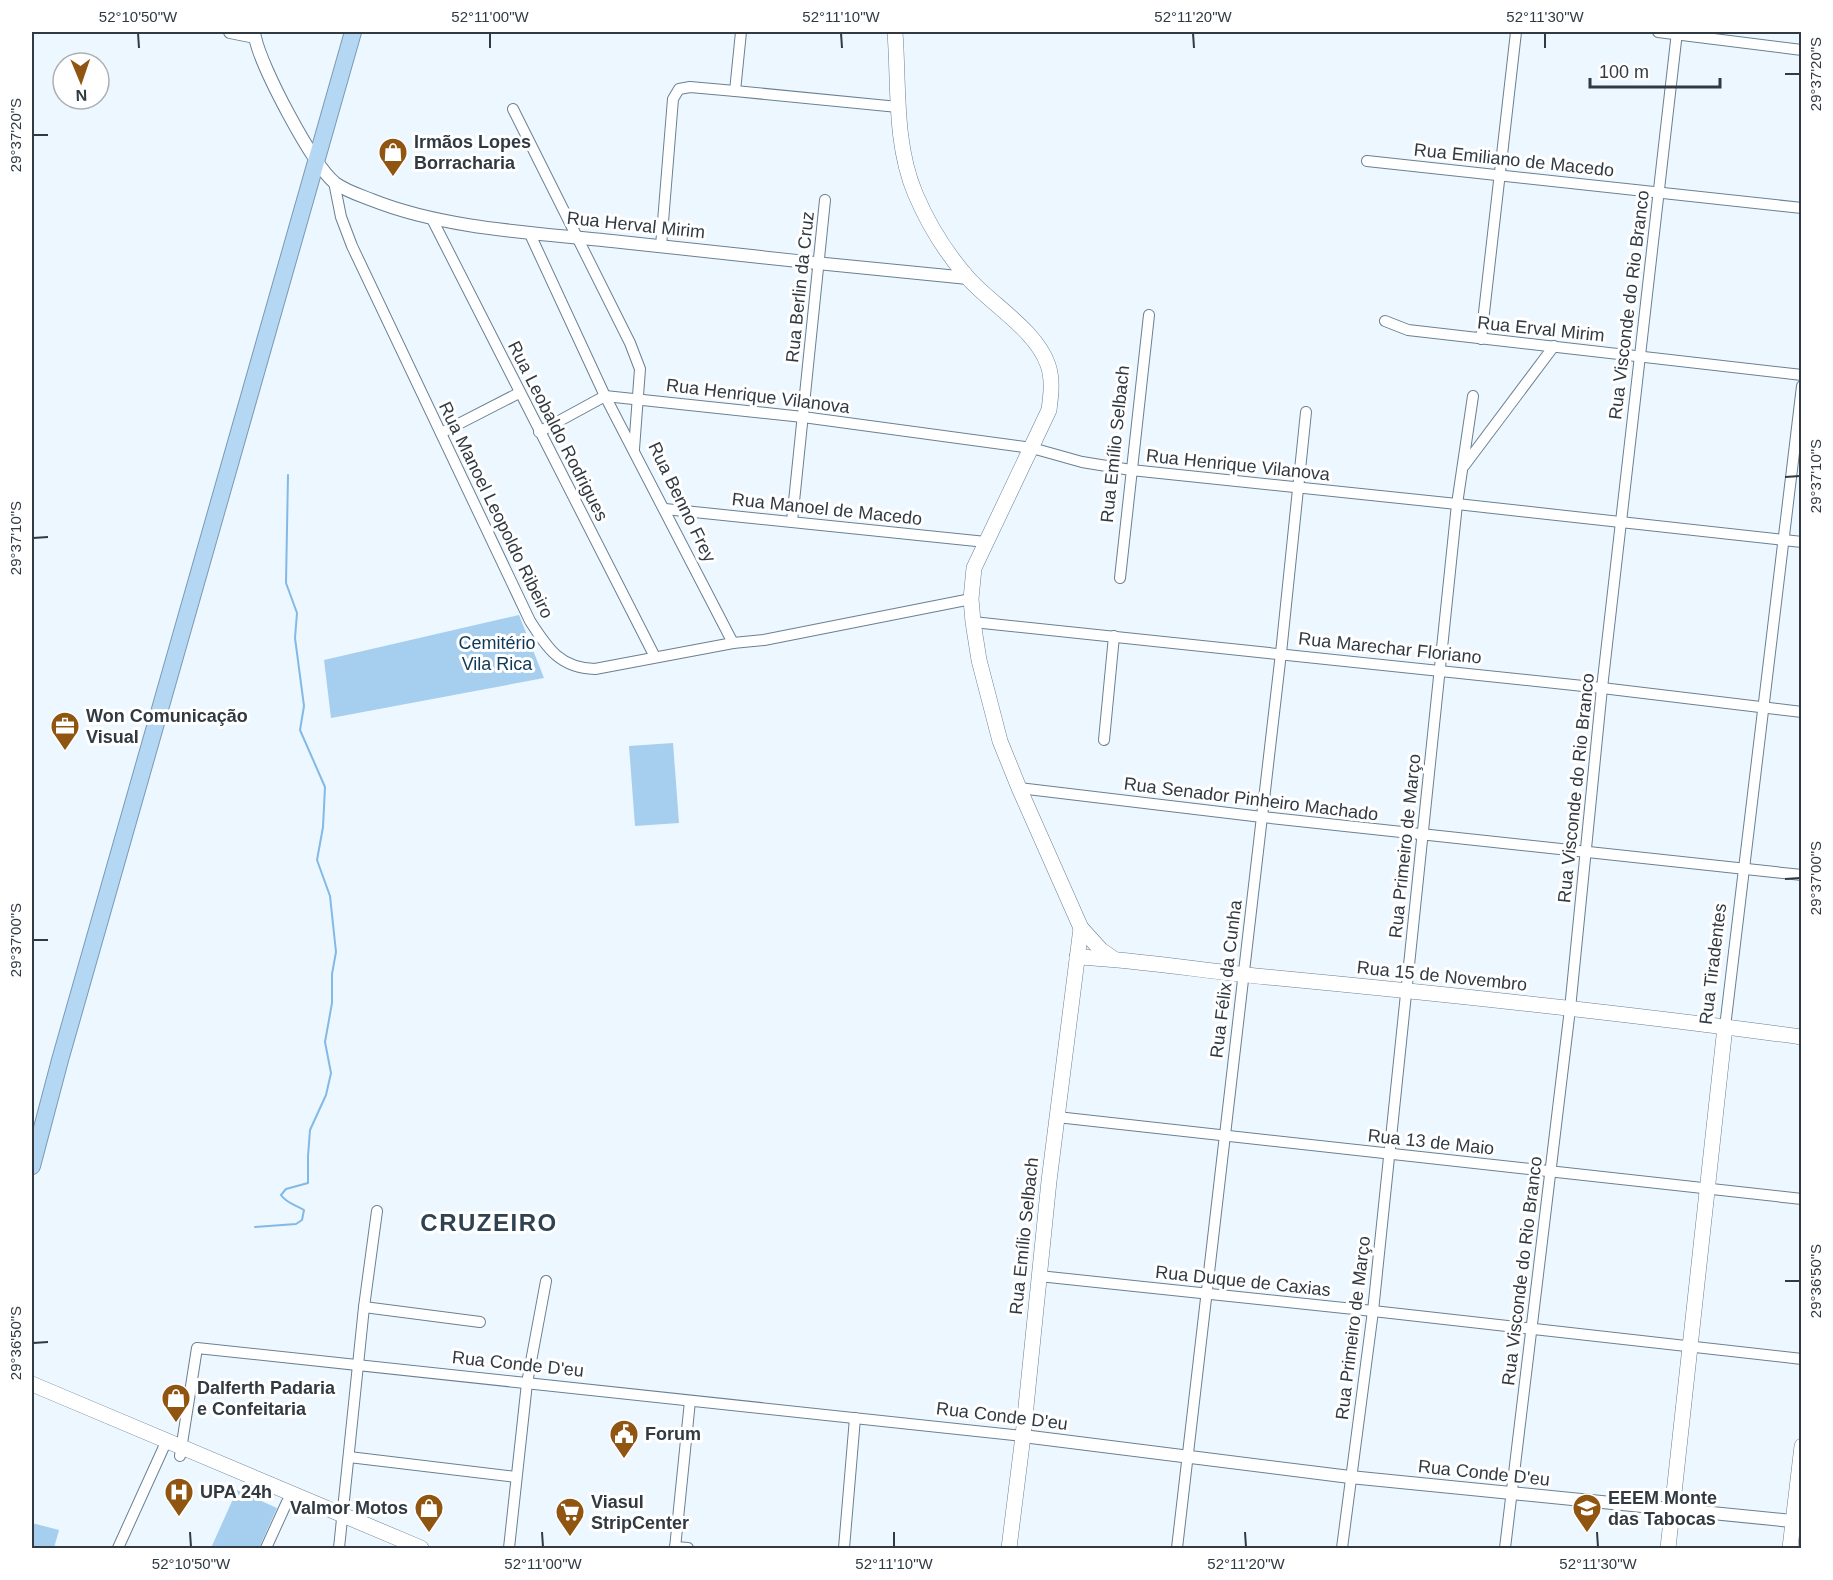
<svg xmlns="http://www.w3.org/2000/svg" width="1833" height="1580" font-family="Arial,sans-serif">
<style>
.green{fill:#a6ceef}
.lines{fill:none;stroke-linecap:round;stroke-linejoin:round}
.stream{stroke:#82b9e6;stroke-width:2}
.minor-casing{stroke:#6a8092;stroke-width:12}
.tertiary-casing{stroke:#6a8092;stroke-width:14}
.secondary-casing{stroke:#6a8092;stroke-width:16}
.trunk-casing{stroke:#7a9ab4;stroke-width:18}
.minor{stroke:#fff;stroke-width:10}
.tertiary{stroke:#fff;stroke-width:12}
.secondary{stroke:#fff;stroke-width:15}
.trunk{stroke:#b4d7f4;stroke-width:16}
.ticks{fill:none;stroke:#313a42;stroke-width:2}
.labels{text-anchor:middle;stroke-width:6;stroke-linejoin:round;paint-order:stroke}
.poi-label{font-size:18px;font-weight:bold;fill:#313a42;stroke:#fff;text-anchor:start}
.street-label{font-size:18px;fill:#313a42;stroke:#fff}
.park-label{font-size:18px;fill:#0e3957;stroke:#fff}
.district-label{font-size:24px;font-weight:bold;letter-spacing:1.5px;fill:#2e4252;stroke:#fff}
.neatline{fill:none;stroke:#313a42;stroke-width:2}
.ticks-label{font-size:15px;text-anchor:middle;fill:#313a42}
</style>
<rect width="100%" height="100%" fill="#edf7ff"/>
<g class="green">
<polygon points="519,615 544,678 331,718 324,660"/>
<polygon points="673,743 679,823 635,826 629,746"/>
<polygon points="237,1490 277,1508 259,1548 211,1548"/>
<polygon points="32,1523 59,1530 54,1548 32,1548"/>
</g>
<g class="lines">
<path class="stream" d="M255,1227L296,1224L302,1220L304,1210C296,1205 286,1203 281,1195L286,1189L308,1183V1156L310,1130L326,1095L331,1073L325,1042L332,1003V974L336,952L330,896L317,860L323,827L325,787L300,730L304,706L295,638L297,613L286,583L288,475"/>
<g class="minor-casing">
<g id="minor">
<polyline points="1658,32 1802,50"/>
<polyline points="735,91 741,32"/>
<polyline points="513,109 630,343 640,369 634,449"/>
<polyline points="1367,161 1802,208"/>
<path d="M334,182L341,217L352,246L530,621C548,649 560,668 595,669L733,643L764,640L971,599"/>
<polyline points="432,219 655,657"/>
<polyline points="529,232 605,396 733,643"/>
<polyline points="661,246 673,99 679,89 690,87 735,91 898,107"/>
<polyline points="1385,321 1408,330 1802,375"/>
<polyline points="1481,339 1516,32"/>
<polyline points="539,432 605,396 803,417 1032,448 1082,462 1131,470 1457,504 1802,542"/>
<polyline points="441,433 519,393"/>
<polyline points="1464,466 1554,346"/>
<polyline points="665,509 986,542"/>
<polyline points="792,521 825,200"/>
<polyline points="1120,578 1149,315"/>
<polyline points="973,622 1602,688 1802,712"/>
<polyline points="1104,740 1114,636"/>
<polyline points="1019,788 1262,817 1802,875"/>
<polyline points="1725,1027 1802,386"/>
<polyline points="1057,1117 1802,1199"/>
<polyline points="1039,1276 1373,1311 1802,1359"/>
<polyline points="364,1307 480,1322"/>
<polyline points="180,1456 197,1348 1023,1436"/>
<polyline points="349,1457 516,1477"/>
<polyline points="675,1547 688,1548"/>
<polyline points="118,1548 167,1440"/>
<polyline points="266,1548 287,1502"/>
<polyline points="339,1548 364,1307 377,1211"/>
<polyline points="509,1548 527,1383 546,1281"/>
<polyline points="675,1548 690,1401"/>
<polyline points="844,1548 855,1418"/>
<polyline points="1177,1548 1281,653 1306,412"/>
<polyline points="1342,1548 1373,1311 1457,504 1473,396"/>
<polyline points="1505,1548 1570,1009 1602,688 1677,32"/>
</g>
</g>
<g class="tertiary-casing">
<g id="tertiary">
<path d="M230,32L255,37C261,67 312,164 335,183C346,191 359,195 372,200C447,230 541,233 621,242C737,255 852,267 968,278"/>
<polyline points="1023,1436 1350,1477 1802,1522"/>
</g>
</g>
<g class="secondary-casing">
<g id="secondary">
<path d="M895,32C899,85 894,143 915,193C928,224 946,253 968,278C992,305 1036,330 1048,365C1053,380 1051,395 1049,410L974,568L971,599L973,622L979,660L1000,741L1019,788L1081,928L1101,950L1114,959"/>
<path d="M1077,957C1141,960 1204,971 1267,977C1446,994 1624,1013 1802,1037"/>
<polyline points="32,1384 421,1548"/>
<polyline points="1009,1548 1023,1436 1049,1181 1081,928"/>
<polyline points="1668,1548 1725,1027"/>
<polyline points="1790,1548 1802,1446"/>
</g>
</g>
<g class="trunk-casing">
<polyline id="trunk" points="32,1166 60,1060 353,32"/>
</g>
<use href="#minor" class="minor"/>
<use href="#tertiary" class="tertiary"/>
<use href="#secondary" class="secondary"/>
<use href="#trunk" class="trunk"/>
</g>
<path class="ticks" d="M138,33L139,48M490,33V48M841,33L842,48M1193,33L1194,48M1545,33V48M1785,74H1800M33,135H48M1785,477L1800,476M33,538L48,537M1785,879L1800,878M33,940H48M1785,1281H1800M33,1343L48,1342M190,1532L191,1547M542,1532L543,1547M894,1532V1547M1245,1532L1246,1547M1597,1532L1598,1547"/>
<defs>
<g id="shop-pin" transform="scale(1.5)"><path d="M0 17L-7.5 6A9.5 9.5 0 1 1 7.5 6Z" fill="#8f5511" stroke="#fff"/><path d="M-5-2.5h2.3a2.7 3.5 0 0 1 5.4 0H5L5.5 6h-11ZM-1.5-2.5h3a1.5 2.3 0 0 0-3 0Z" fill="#fff"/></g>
<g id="office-pin" transform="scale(1.5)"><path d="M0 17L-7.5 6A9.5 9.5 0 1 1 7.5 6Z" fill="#8f5511" stroke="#fff"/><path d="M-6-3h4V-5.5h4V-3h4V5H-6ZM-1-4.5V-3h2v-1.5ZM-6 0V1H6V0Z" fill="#fff"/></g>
<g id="civic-pin" transform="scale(1.5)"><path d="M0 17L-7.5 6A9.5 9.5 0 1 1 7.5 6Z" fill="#8f5511" stroke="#fff"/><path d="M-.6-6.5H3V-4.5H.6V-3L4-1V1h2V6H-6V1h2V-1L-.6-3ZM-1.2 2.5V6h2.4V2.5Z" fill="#fff"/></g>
<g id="hospital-pin" transform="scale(1.5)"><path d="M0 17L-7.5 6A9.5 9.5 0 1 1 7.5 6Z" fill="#8f5511" stroke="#fff"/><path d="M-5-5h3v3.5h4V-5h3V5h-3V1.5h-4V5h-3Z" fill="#fff"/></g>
<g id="school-pin" transform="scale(1.5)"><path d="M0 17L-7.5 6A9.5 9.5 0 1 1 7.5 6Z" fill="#8f5511" stroke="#fff"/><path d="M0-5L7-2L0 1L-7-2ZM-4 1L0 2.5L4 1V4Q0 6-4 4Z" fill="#fff"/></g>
<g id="supermarket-pin" transform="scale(1.5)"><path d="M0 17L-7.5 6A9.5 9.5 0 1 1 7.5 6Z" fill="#8f5511" stroke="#fff"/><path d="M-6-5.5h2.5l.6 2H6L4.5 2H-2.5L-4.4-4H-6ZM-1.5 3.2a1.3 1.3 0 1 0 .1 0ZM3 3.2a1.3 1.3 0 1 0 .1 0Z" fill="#fff"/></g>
</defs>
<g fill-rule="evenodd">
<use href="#shop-pin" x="393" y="152"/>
<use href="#office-pin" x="65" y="726"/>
<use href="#shop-pin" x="176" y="1398"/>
<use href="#civic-pin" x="624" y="1434"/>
<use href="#hospital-pin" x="179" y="1492"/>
<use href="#shop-pin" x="429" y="1508"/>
<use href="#school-pin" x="1587" y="1508"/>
<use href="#supermarket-pin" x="570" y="1512"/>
</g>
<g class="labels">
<g class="poi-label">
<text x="414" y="148">Irmãos Lopes<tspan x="414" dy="21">Borracharia</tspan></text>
<text x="86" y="722">Won Comunicação<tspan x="86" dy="21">Visual</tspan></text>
<text x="197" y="1394">Dalferth Padaria<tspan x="197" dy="21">e Confeitaria</tspan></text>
<text x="645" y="1440">Forum</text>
<text x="200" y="1498">UPA 24h</text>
<text x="1608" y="1504">EEEM Monte<tspan x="1608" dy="21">das Tabocas</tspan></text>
<text x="591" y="1508">Viasul<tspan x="591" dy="21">StripCenter</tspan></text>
<text x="408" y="1514" text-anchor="end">Valmor Motos</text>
</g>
<g class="street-label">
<text transform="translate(1514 160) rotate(6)" y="6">Rua Emiliano de Macedo</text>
<text transform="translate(636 225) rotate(6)" y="6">Rua Herval Mirim</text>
<text transform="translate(800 287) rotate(-84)" y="6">Rua Berlin da Cruz</text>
<text transform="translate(1629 305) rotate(-83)" y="6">Rua Visconde do Rio Branco</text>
<text transform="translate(1541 329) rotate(6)" y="6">Rua Erval Mirim</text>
<text transform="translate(758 396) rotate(7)" y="6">Rua Henrique Vilanova</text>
<text transform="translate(558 431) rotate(63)" y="6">Rua Leobaldo Rodrigues</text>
<text transform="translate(1115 444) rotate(-84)" y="6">Rua Emílio Selbach</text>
<text transform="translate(1238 465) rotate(6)" y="6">Rua Henrique Vilanova</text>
<text transform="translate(682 502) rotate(64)" y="6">Rua Benno Frey</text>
<text transform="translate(827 509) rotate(6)" y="6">Rua Manoel de Macedo</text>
<text transform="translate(496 510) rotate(64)" y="6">Rua Manoel Leopoldo Ribeiro</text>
<text transform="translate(1390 648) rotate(6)" y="6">Rua Marechar Floriano</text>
<text transform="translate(1576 788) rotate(-84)" y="6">Rua Visconde do Rio Branco</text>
<text transform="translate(1251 799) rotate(7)" y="6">Rua Senador Pinheiro Machado</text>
<text transform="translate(1405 846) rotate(-84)" y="6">Rua Primeiro de Março</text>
<text transform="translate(1713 964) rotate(-83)" y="6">Rua Tiradentes</text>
<text transform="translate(1442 976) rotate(6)" y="6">Rua 15 de Novembro</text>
<text transform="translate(1226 979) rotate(-83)" y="6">Rua Félix da Cunha</text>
<text transform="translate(1431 1142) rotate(6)" y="6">Rua 13 de Maio</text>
<text transform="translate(1024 1236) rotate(-84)" y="6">Rua Emílio Selbach</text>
<text transform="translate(1522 1271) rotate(-83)" y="6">Rua Visconde do Rio Branco</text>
<text transform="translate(1243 1281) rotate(6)" y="6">Rua Duque de Caxias</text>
<text transform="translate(1353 1328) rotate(-83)" y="6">Rua Primeiro de Março</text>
<text transform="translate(518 1364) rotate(6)" y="6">Rua Conde D'eu</text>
<text transform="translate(1002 1416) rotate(7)" y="6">Rua Conde D'eu</text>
<text transform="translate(1484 1473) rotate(6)" y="6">Rua Conde D'eu</text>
</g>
<g class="park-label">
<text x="497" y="649">Cemitério<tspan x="497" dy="21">Vila Rica</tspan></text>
</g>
<g class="district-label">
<text x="489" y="1231">CRUZEIRO</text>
</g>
</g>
<rect width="1833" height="1580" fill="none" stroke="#ffffff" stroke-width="66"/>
<g transform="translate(81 81) rotate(178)"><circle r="28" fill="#ffffff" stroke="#adb0b3" stroke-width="1.5"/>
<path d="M0-4.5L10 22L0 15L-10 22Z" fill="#8f5511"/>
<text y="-9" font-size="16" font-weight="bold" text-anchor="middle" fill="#313a42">N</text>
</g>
<path d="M1590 78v9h130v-9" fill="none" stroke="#313a42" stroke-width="3"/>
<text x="1599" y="78" font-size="18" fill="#313a42" stroke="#ffffff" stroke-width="4.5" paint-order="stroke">100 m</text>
<rect x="33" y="33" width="1767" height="1514" class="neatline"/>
<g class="ticks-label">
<text x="138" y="22">52°10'50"W</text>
<text x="490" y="22">52°11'00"W</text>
<text x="841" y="22">52°11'10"W</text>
<text x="1193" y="22">52°11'20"W</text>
<text x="1545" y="22">52°11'30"W</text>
<text transform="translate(1816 74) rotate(-90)" y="5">29°37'20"S</text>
<text transform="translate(16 135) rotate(-90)" y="5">29°37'20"S</text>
<text transform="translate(1816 476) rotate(-90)" y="5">29°37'10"S</text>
<text transform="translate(16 538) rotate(-90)" y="5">29°37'10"S</text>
<text transform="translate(1816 878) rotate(-90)" y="5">29°37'00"S</text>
<text transform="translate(16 940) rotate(-90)" y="5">29°37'00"S</text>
<text transform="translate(1816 1281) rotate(-90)" y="5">29°36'50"S</text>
<text transform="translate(16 1343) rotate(-90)" y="5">29°36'50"S</text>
<text x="191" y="1569">52°10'50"W</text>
<text x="543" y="1569">52°11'00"W</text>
<text x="894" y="1569">52°11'10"W</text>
<text x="1246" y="1569">52°11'20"W</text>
<text x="1598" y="1569">52°11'30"W</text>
</g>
</svg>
